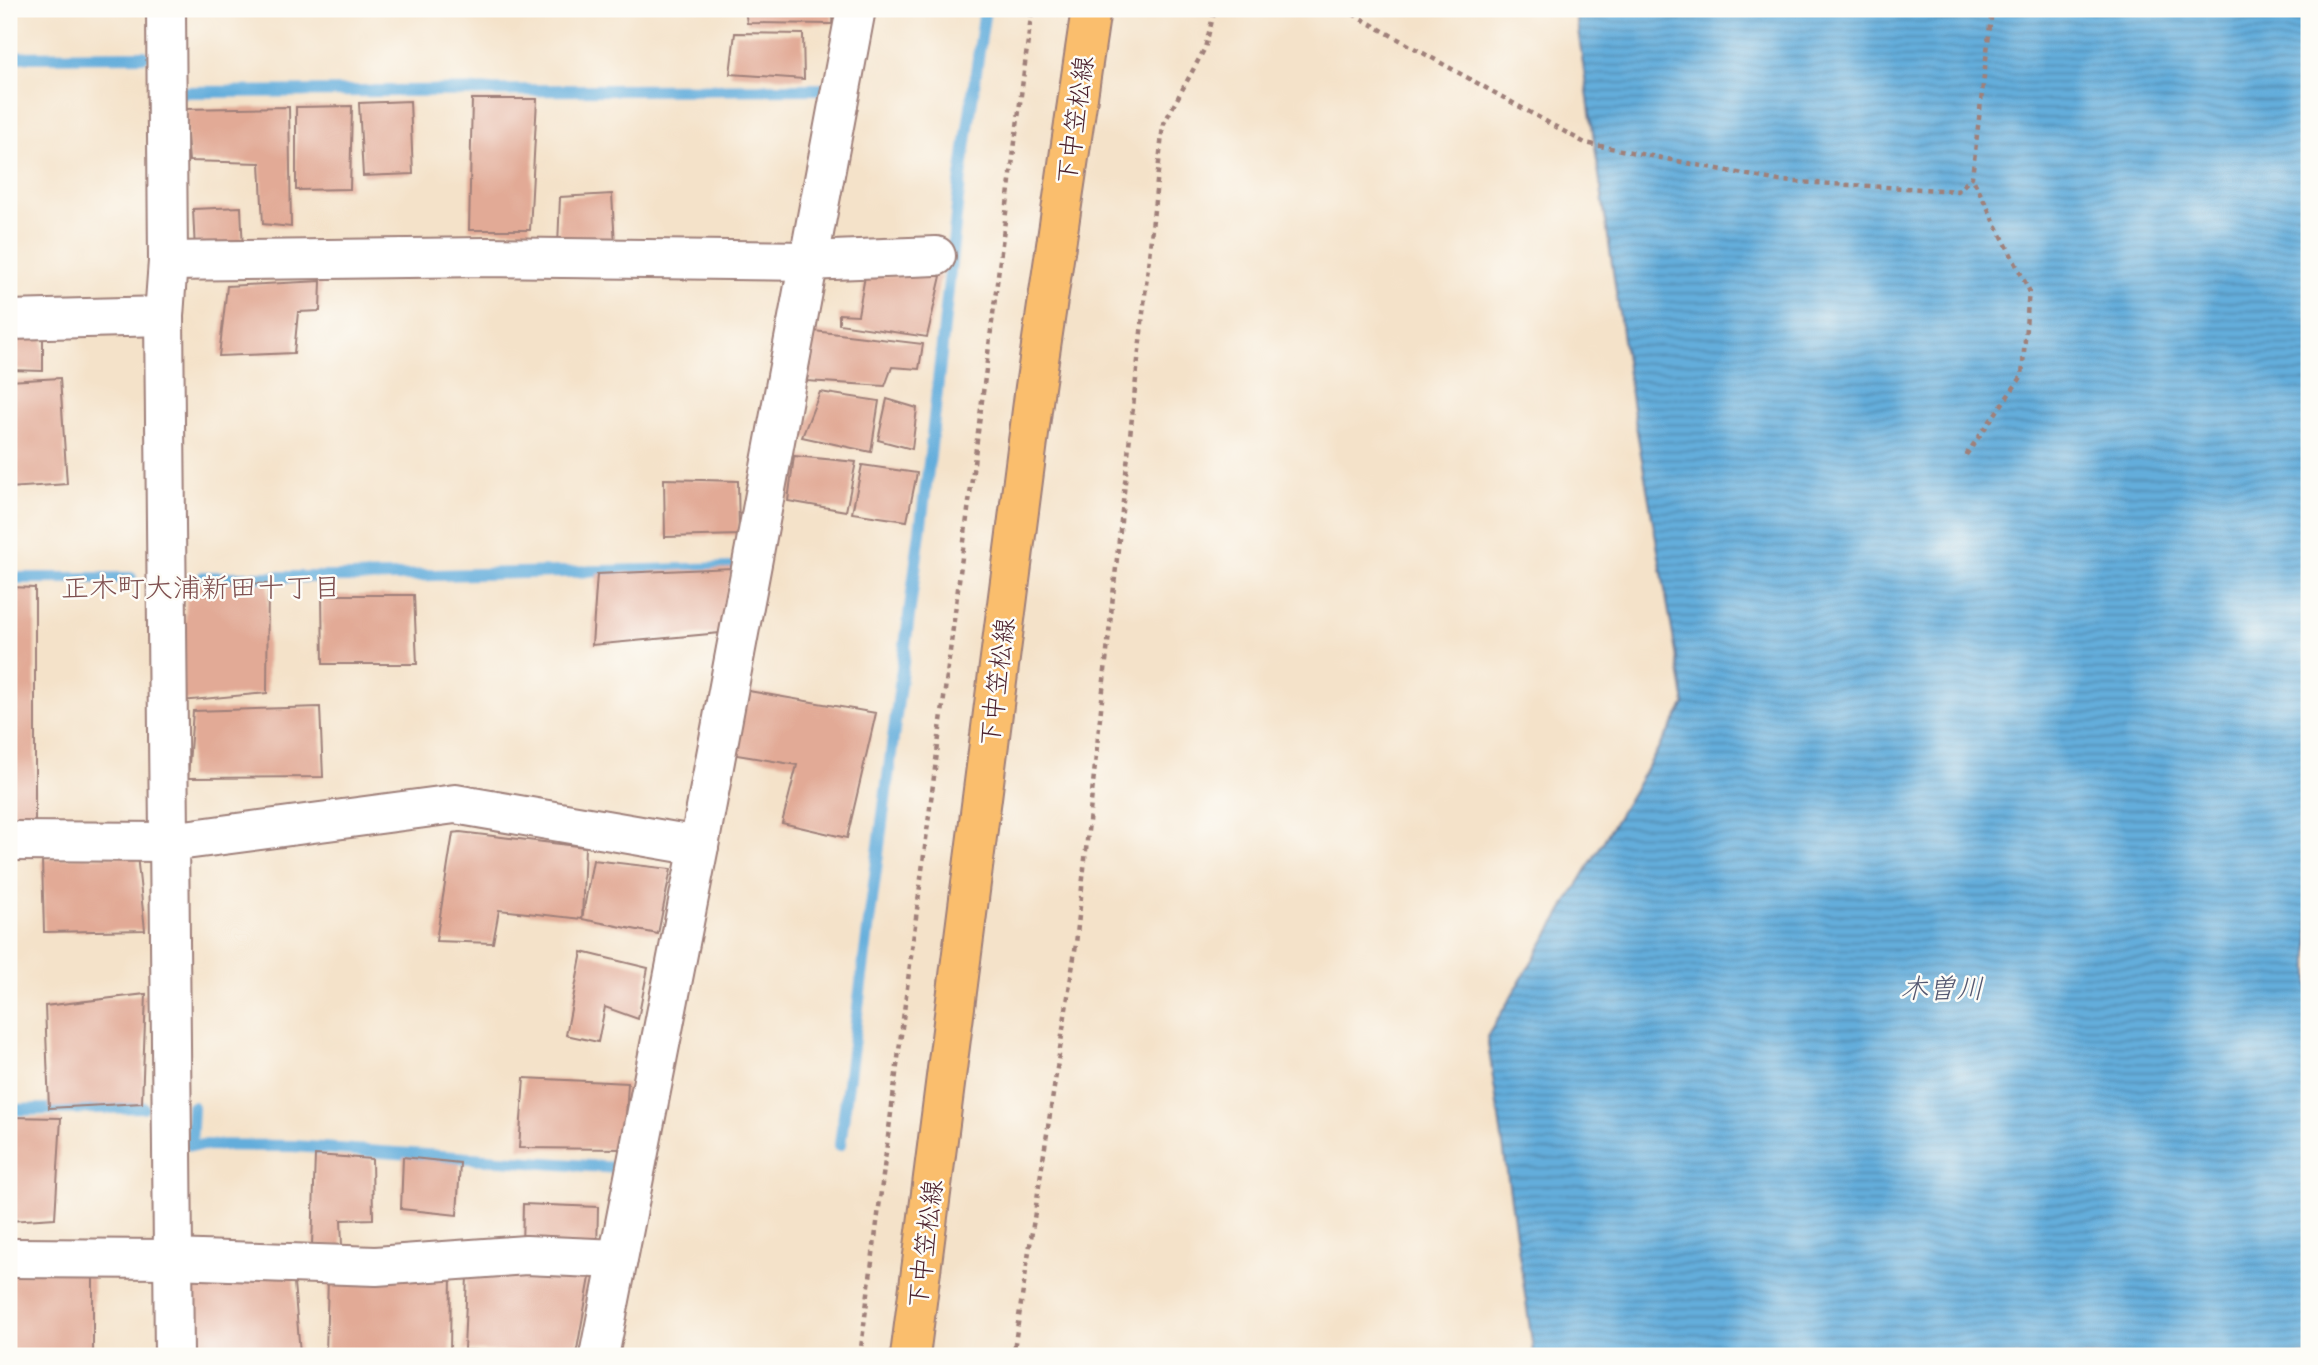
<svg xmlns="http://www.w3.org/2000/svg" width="2318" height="1365" font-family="Sriracha,'Klee One',sans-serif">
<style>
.water{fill:url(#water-rules);stroke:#566683;stroke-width:2}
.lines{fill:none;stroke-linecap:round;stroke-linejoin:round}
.stream{stroke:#63addb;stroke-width:12}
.building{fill:#e2aa96}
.minor-casing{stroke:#9f807a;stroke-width:42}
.major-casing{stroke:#9f807a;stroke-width:42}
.path{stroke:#9f807a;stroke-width:4.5;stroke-dasharray:5 5;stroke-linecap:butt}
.minor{stroke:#fff;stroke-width:38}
.major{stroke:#fabe6d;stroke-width:38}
.labels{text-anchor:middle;stroke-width:5;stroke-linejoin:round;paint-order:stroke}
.street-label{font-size:26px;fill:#4a1f2b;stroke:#fdfcf7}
.neighbourhood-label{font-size:28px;fill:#7f5050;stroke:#fdfcf7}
.water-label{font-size:28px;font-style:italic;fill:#545871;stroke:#fdfcf7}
</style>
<defs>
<pattern id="water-rules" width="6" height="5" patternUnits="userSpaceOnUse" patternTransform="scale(1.75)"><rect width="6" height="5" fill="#63addb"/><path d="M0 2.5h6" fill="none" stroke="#548cb2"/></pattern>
</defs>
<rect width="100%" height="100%" fill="#fdfcf7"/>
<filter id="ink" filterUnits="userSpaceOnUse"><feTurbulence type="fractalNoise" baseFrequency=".0143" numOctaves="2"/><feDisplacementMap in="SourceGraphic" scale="14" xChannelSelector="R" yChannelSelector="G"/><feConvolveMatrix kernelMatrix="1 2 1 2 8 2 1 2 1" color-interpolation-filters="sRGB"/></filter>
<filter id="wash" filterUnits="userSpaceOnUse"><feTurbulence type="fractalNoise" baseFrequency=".00686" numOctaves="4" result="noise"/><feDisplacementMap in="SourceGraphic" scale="28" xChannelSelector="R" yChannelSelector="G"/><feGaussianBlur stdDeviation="1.57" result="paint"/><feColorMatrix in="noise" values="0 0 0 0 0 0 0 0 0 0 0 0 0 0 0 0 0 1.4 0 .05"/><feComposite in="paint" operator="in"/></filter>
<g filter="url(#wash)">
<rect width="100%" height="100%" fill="#f4e2c9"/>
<polygon class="water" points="1575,9 2309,9 2309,1356 1534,1356 1487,1037 1685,704 1633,409"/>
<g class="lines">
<g class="stream">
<polyline points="9,57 144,56"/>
<polyline points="176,92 822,89"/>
<polyline points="203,577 352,577 732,568"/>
<polyline points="9,578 131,578"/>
<polyline points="193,1107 191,1145 293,1146 618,1168"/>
<polyline points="9,1110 143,1107"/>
<polyline points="840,1145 930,455 958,198 985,9"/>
</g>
</g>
<g id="blocks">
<g class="building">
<polygon points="745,9 833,9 832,24 747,23"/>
<polygon points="735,33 803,34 804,79 730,74"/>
<polygon points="472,99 537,99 530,230 469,230"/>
<polygon points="410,101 413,174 363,176 359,103"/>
<polygon points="352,106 350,189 296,190 296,107"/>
<polygon points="289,107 291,227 263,224 260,163 189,161 185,109"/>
<polygon points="612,194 615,245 558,246 560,197"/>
<polygon points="241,207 243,251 195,251 193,209"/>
<polygon points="865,276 941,276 927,337 839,324 839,314 858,315"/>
<polygon points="321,281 320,311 298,312 294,353 219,356 227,286"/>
<polygon points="9,328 43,328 43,371 9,370"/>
<polygon points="814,331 923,344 919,369 892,367 885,386 807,381"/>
<polygon points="60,378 67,484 9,488 9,381"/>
<polygon points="820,392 879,401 871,452 802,437"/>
<polygon points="887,399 917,408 912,449 878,440"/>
<polygon points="794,456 856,462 846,511 788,501"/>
<polygon points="862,465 917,473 907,521 852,513"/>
<polygon points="664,479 738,481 739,535 665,537"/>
<polygon points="732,568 720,633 592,645 597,574"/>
<polygon points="187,581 268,584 267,693 181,701"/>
<polygon points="9,587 35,588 35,825 9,827"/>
<polygon points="322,595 414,595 417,664 323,664"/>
<polygon points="743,690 876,713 847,838 782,823 797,765 731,754"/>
<polygon points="320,707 323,777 188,778 193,711"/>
<polygon points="460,832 585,847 582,919 499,910 493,943 436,941 453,833"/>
<polygon points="137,855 145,930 44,932 42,859"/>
<polygon points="593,860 671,869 658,934 582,919"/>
<polygon points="582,952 648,968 638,1019 605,1007 598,1042 566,1035"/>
<polygon points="146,994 142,1103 49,1108 45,1006"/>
<polygon points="524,1078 628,1083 624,1149 519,1148"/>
<polygon points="9,1117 61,1118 55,1218 9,1221"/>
<polygon points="315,1155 372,1159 373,1219 341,1220 342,1246 312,1245"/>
<polygon points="403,1157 460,1163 457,1215 401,1209"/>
<polygon points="523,1204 598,1207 597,1251 522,1249"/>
<polygon points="93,1270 93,1356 9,1356 9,1271"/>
<polygon points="293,1271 300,1353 249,1356 190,1356 190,1272"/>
<polygon points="451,1271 450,1356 326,1356 328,1276"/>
<polygon points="591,1272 576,1355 464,1350 467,1276"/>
</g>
</g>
</g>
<g filter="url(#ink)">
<use href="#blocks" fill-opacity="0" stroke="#9f807a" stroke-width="2"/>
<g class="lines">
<g class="minor-casing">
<g id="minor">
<polyline points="166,9 168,261 164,316 174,1356"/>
<polyline points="168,261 487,257 807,261 936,256"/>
<polyline points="9,320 164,316"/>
<polyline points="9,841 170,842 455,804 699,846"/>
<polyline points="9,1258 173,1259 376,1266 526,1255 618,1259"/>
<polyline points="599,1356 699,846 856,9"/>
</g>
</g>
<g class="major-casing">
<polyline id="major" points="910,1356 1035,387 1091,9"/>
</g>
<g class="path">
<polyline points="1344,9 1585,143 1779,181 1958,191 1972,177 1992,9"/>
<polyline points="1966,455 2022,376 2029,290 1972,177"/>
<polyline points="860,1356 1032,9"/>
<polyline points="1013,1356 1076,944 1163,125 1205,48 1215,9"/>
</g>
<use href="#minor" class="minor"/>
<use href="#major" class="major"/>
</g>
</g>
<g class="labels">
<g class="street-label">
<text transform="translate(1075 120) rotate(-82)" y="9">下中笠松線</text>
<text transform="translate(997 682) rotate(-83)" y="9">下中笠松線</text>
<text transform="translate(925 1244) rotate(-83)" y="9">下中笠松線</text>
</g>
<g class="neighbourhood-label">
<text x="201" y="597">正木町大浦新田十丁目</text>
</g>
<g class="water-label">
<text x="1942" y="998">木曽川</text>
</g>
</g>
<rect width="2318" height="1365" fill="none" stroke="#fdfcf7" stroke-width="35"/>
</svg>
